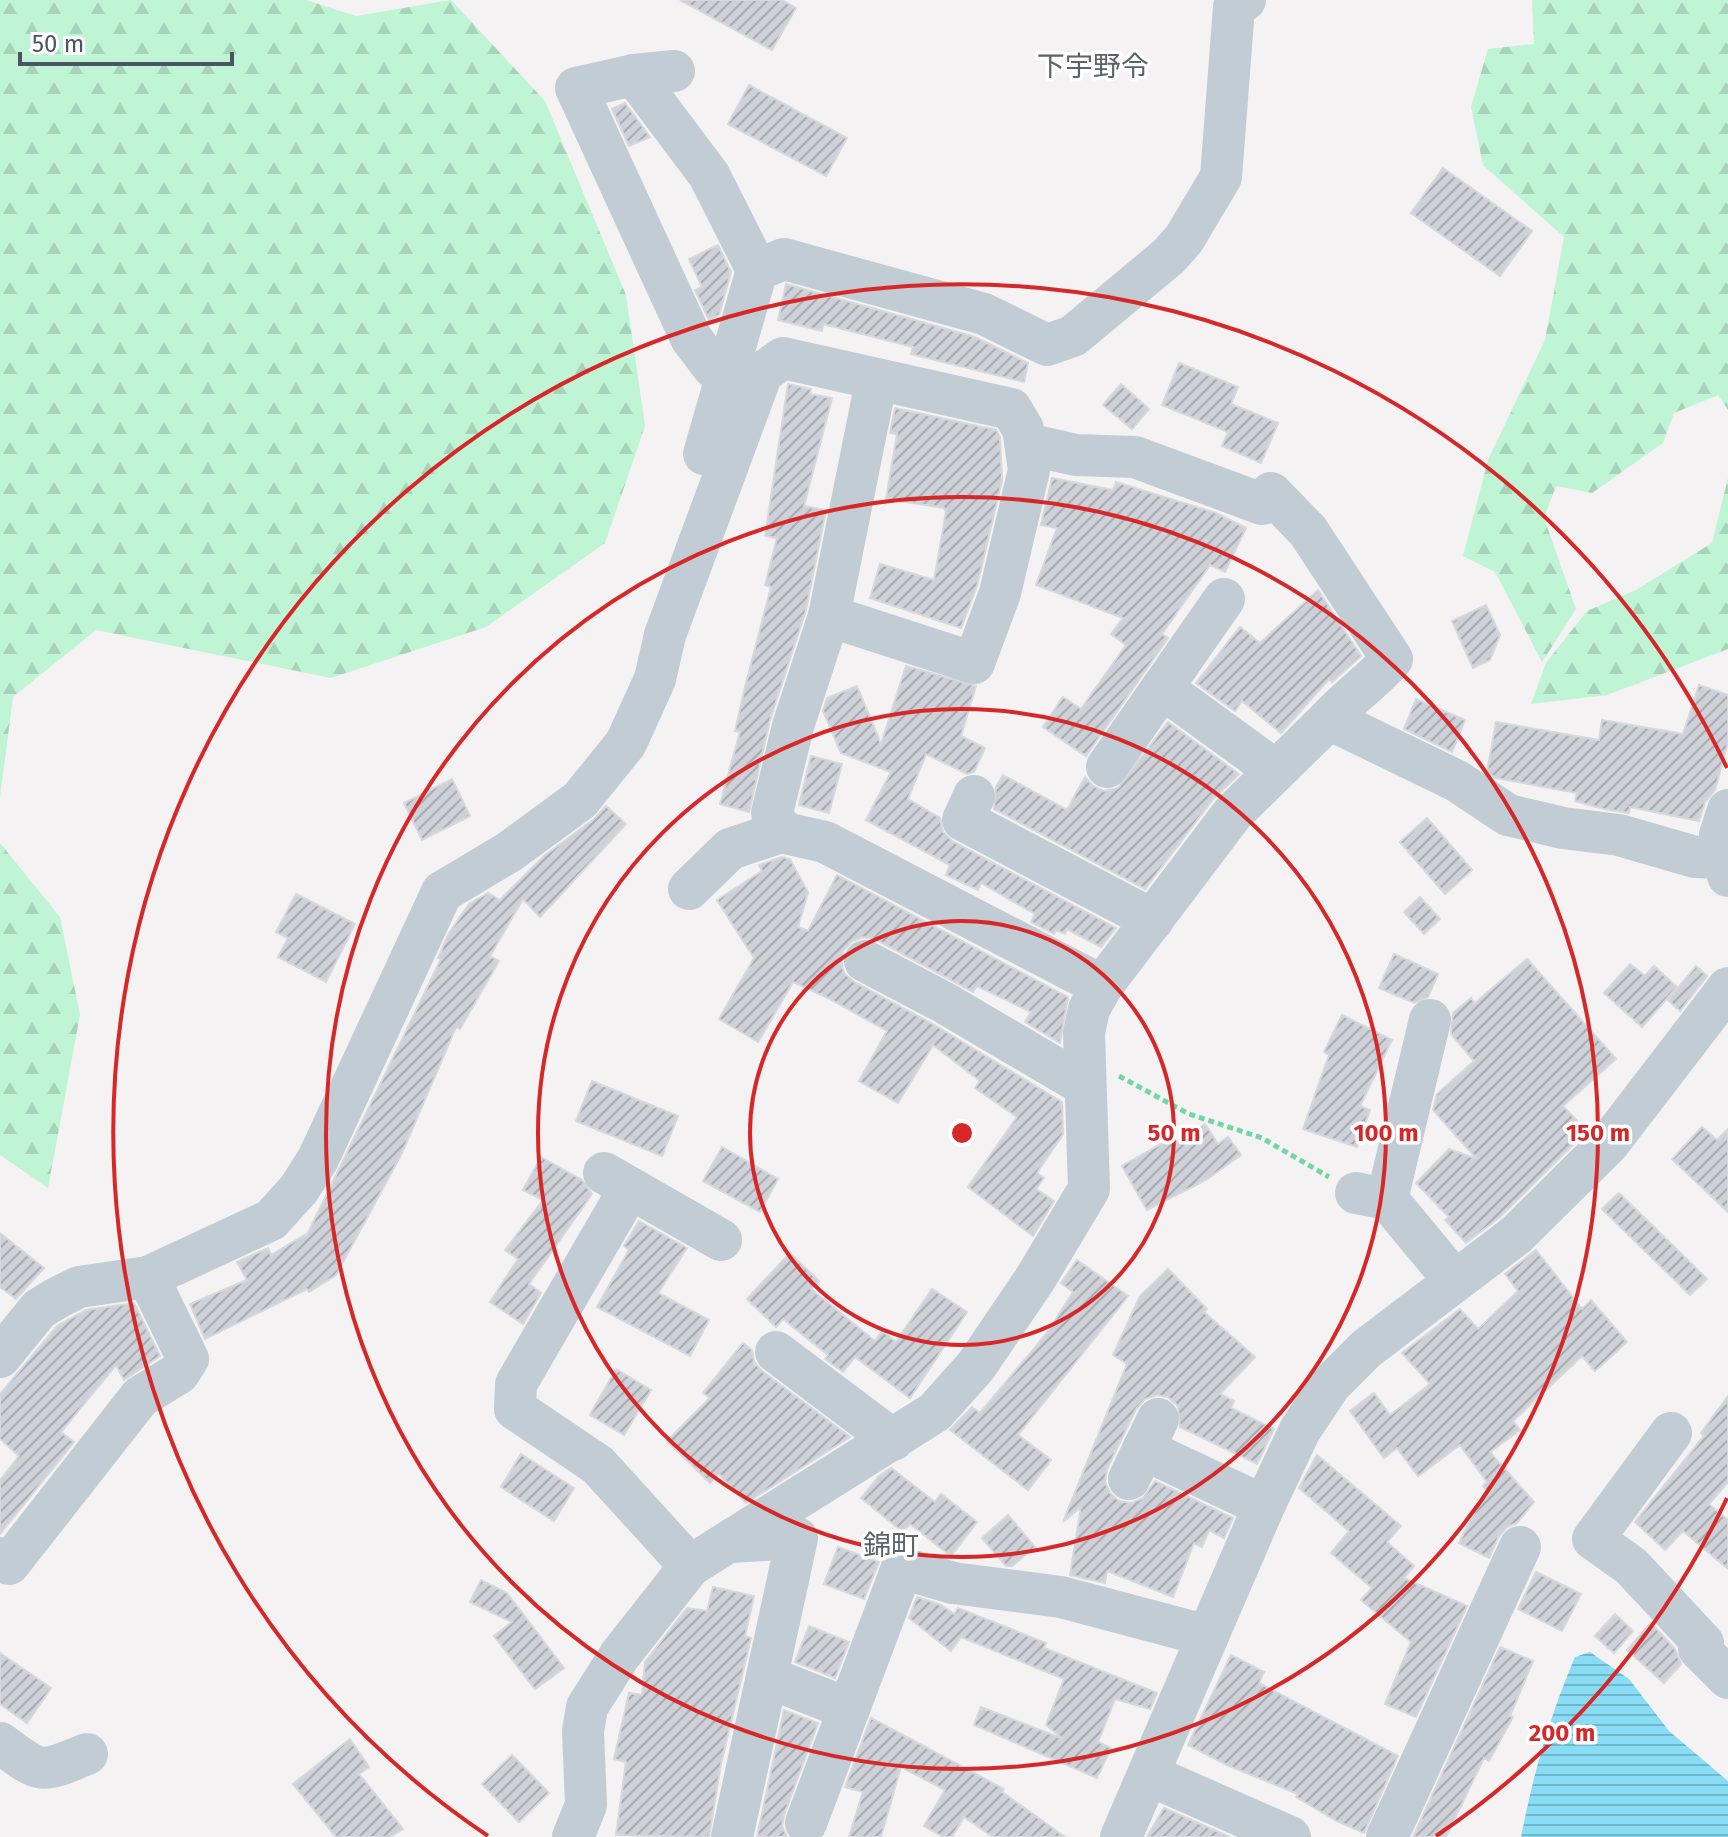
<svg xmlns="http://www.w3.org/2000/svg" width="1728" height="1837" font-family="'Fira Sans','Noto Sans JP',sans-serif">
<style>
.forest{fill:url(#forest-firs)}
.water{fill:url(#water-rules)}
.building{fill:url(#building-hatch);stroke:#d6d8de;stroke-width:2}
.lines{fill:none;stroke-linecap:round;stroke-linejoin:round}
.path{stroke:#73d6a6;stroke-width:5;stroke-dasharray:6 4;stroke-linecap:butt}
.minor{stroke:#c2ccd4;stroke-width:42}
.ring{fill:none;stroke:#d62828;stroke-width:4}
.labels{text-anchor:middle;stroke-width:7;stroke-linejoin:round;paint-order:stroke}
.quarter-label{font-size:28px;fill:#5e6268;stroke:#fff}
.centre{fill:#d62828;stroke:#fff;stroke-width:4}
.ring-label{font-size:24px;text-anchor:middle;font-weight:bold;fill:#d62828;stroke:#fff;stroke-width:7;stroke-linejoin:round;paint-order:stroke}
</style>
<defs>
<pattern id="forest-firs" width="22" height="20" patternUnits="userSpaceOnUse" patternTransform="scale(2)"><rect width="22" height="20" fill="#bff4d4"/><path d="M5 1l3.5 6h-7zM16 11l3.5 6h-7z" fill="#a6d3b9"/></pattern>
<pattern id="water-rules" width="6" height="5" patternUnits="userSpaceOnUse" patternTransform="scale(2)"><rect width="6" height="5" fill="#88ddf4"/><path d="M0 2.5h6" fill="none" stroke="#71b6c9"/></pattern>
<pattern id="building-hatch" width="6" height="6" patternUnits="userSpaceOnUse" patternTransform="scale(2)"><rect width="6" height="6" fill="#ced1d8"/><path d="M-1 1l2-2M0 6l6-6M5 7l2-2" fill="none" stroke="#a9acb3"/></pattern>
</defs>
<rect width="100%" height="100%" fill="#f4f2f2"/>
<g class="forest">
<polygon points="0,0 306,0 356,16 451,0 545,101 626,295 645,426 605,543 486,627 331,678 96,630 13,697 0,797"/>
<polygon points="1532,0 1728,0 1728,410 1718,395 1674,413 1663,443 1592,493 1556,486 1544,518 1576,609 1542,662 1495,572 1463,556 1488,460 1545,340 1564,237 1483,165 1471,107 1488,49 1534,44"/>
<polygon points="1728,478 1728,649 1607,695 1531,704 1546,663 1587,611 1636,590 1712,543"/>
<polygon points="0,843 60,917 80,1015 48,1188 0,1155"/>
</g>
<path class="water" d="M1590,1652L1629,1679L1669,1731L1728,1781V1837H1521C1533,1775 1550,1715 1575,1657Z"/>
<g class="building">
<polygon points="680,0 782,0 796,8 772,50"/>
<polygon points="749,85 847,138 826,176 728,124"/>
<polygon points="625,103 650,137 629,146 612,109"/>
<polygon points="1443,168 1532,231 1500,276 1411,213"/>
<polygon points="718,245 731,272 719,315 709,320 695,290 702,287 689,259"/>
<polygon points="786,284 975,337 1028,363 1024,382 911,354 913,347 823,324 822,331 778,320"/>
<polygon points="1179,363 1238,387 1231,404 1278,423 1261,463 1222,446 1228,432 1162,405"/>
<polygon points="788,384 811,389 810,394 832,398 804,506 826,510 806,610 770,720 749,812 720,804 740,732 735,731 745,687 771,587 765,585 777,538 765,536"/>
<polygon points="1121,384 1149,409 1132,429 1103,405"/>
<polygon points="895,408 996,430 1000,437 1002,481 977,586 961,628 870,598 880,564 934,580 946,512 944,508 886,499 897,434 890,433"/>
<polygon points="1052,478 1113,490 1116,482 1216,513 1246,528 1225,572 1210,565 1162,634 1168,638 1086,756 1043,727 1063,697 1081,709 1126,645 1111,634 1123,618 1036,585 1057,528 1041,525"/>
<polygon points="1318,590 1361,656 1332,682 1329,679 1281,733 1242,701 1235,711 1196,683 1240,627 1260,643"/>
<polygon points="1486,605 1500,635 1490,660 1473,668 1452,621"/>
<polygon points="906,666 976,686 961,736 985,748 974,772 967,774 926,754 908,799 940,818 943,832 952,841 1116,928 1101,947 1067,929 1065,934 1056,930 1054,934 1031,922 1035,914 981,883 978,890 946,875 950,865 866,820 891,772 841,753 823,711 827,698 857,686 881,744"/>
<polygon points="1699,685 1728,695 1728,742 1715,790 1705,802 1699,821 1630,807 1629,813 1604,809 1575,801 1577,793 1496,778 1487,772 1496,722 1599,740 1602,720 1683,734"/>
<polygon points="1416,699 1465,720 1452,752 1404,729"/>
<polygon points="1168,722 1239,774 1214,798 1145,889 994,809 996,787 1003,775 1067,810 1085,777 1093,786 1104,791 1118,788"/>
<polygon points="811,756 842,764 829,813 799,805"/>
<polygon points="452,779 470,816 422,840 404,803"/>
<polygon points="606,806 626,824 540,917 523,899 490,956 499,961 460,1029 456,1027 402,1153 336,1275 309,1292 307,1289 205,1339 190,1304 247,1280 237,1262 268,1248 271,1255 308,1233 441,959 438,958 449,933 469,904 488,893 500,900 544,856 594,819"/>
<polygon points="1427,818 1472,870 1445,894 1400,842"/>
<polygon points="782,857 790,859 808,892 798,927 808,931 837,875 1068,997 1060,1043 1025,1022 1031,1012 977,986 973,992 875,939 863,937 852,941 843,951 841,961 844,973 854,982 931,1023 1062,1102 1063,1134 1037,1173 1044,1178 1036,1189 1054,1201 1033,1236 968,1187 1017,1117 975,1088 980,1081 933,1045 898,1103 859,1081 887,1031 828,998 793,982 758,1042 719,1019 754,958 717,900 762,871 759,865"/>
<polygon points="296,894 355,924 326,982 278,957 288,938 276,932"/>
<polygon points="1420,897 1440,919 1424,934 1404,912"/>
<polygon points="1394,954 1438,974 1428,997 1414,1003 1379,988"/>
<polygon points="1527,959 1616,1059 1563,1106 1587,1131 1500,1217 1466,1243 1445,1220 1449,1217 1416,1183 1449,1149 1477,1159 1433,1110 1437,1094 1474,1061 1451,1034 1453,1013 1471,998 1475,1003"/>
<polygon points="1630,964 1645,976 1654,966 1677,987 1642,1027 1604,993"/>
<polygon points="1696,966 1707,976 1680,1011 1668,1000"/>
<polygon points="1342,1015 1392,1040 1360,1106 1370,1110 1357,1147 1303,1129 1329,1055 1324,1052"/>
<polygon points="592,1081 678,1116 662,1156 576,1121"/>
<polygon points="1205,1124 1218,1144 1228,1137 1241,1155 1206,1180 1147,1210 1122,1166 1172,1138 1174,1143"/>
<polygon points="1702,1127 1717,1140 1728,1129 1728,1212 1672,1159"/>
<polygon points="722,1147 778,1179 760,1212 703,1181"/>
<polygon points="541,1157 582,1180 592,1194 529,1284 541,1293 523,1324 490,1302 518,1259 505,1250 543,1200 523,1190"/>
<polygon points="1619,1193 1707,1279 1690,1295 1602,1209"/>
<polygon points="639,1221 687,1248 658,1293 709,1320 690,1356 597,1307 629,1250 624,1246"/>
<polygon points="0,1233 44,1268 16,1299 0,1287"/>
<polygon points="1536,1250 1582,1309 1591,1300 1627,1342 1595,1371 1582,1356 1513,1421 1520,1430 1490,1452 1534,1502 1517,1523 1507,1527 1499,1536 1489,1558 1459,1543 1486,1490 1483,1486 1487,1482 1460,1445 1418,1476 1397,1448 1384,1458 1350,1411 1374,1393 1390,1415 1430,1384 1402,1353 1460,1309 1478,1329 1518,1291 1505,1274"/>
<polygon points="790,1253 819,1281 811,1289 875,1341 882,1331 896,1342 932,1289 967,1312 910,1398 855,1357 843,1372 825,1359 828,1355 783,1319 776,1327 747,1299"/>
<polygon points="1077,1260 1128,1296 1018,1435 1051,1460 1028,1490 950,1430 972,1407 980,1413 1047,1333 1073,1292 1061,1283"/>
<polygon points="1168,1269 1207,1309 1204,1312 1255,1357 1220,1394 1234,1401 1231,1408 1274,1429 1257,1464 1180,1427 1178,1406 1168,1397 1157,1395 1145,1399 1136,1409 1107,1469 1105,1482 1110,1493 1119,1501 1132,1503 1143,1498 1155,1481 1233,1518 1224,1538 1209,1530 1202,1547 1194,1543 1173,1597 1107,1571 1105,1583 1070,1575 1081,1507 1063,1522 1127,1364 1113,1355 1140,1296"/>
<polygon points="134,1303 160,1356 124,1380 116,1365 61,1432 74,1442 0,1534 0,1480 19,1456 0,1439 0,1394 57,1326 86,1310"/>
<polygon points="743,1343 752,1350 754,1362 762,1371 850,1437 746,1503 719,1474 710,1483 667,1441 710,1398 703,1393"/>
<polygon points="616,1369 651,1390 624,1435 590,1415"/>
<polygon points="1728,1396 1728,1482 1709,1504 1728,1520 1728,1569 1683,1531 1665,1550 1635,1522 1704,1436 1701,1433"/>
<polygon points="521,1454 574,1488 554,1521 501,1487"/>
<polygon points="1317,1455 1401,1526 1387,1542 1414,1566 1404,1578 1467,1606 1416,1717 1385,1704 1411,1642 1361,1600 1372,1588 1331,1553 1349,1531 1299,1488"/>
<polygon points="891,1468 935,1502 941,1494 977,1522 951,1556 910,1524 903,1532 861,1498 879,1476"/>
<polygon points="1008,1515 1035,1547 1012,1566 1006,1566 982,1538"/>
<polygon points="838,1547 879,1562 864,1599 824,1584"/>
<polygon points="1536,1572 1581,1594 1562,1631 1518,1609"/>
<polygon points="481,1580 507,1593 564,1668 535,1689 494,1636 512,1622 470,1602"/>
<polygon points="713,1587 754,1596 745,1636 751,1638 721,1764 709,1837 616,1835 626,1762 614,1759 629,1693 642,1695 645,1662 687,1608 707,1611"/>
<polygon points="917,1597 941,1605 954,1614 958,1608 1046,1643 1044,1648 1157,1693 1150,1709 1115,1699 1098,1742 1111,1748 1097,1778 974,1725 981,1707 1063,1739 1046,1725 1064,1679 961,1637 951,1651 909,1618"/>
<polygon points="1615,1614 1633,1631 1614,1653 1595,1636"/>
<polygon points="1651,1623 1675,1649 1681,1664 1664,1683 1627,1650"/>
<polygon points="809,1626 849,1642 835,1678 795,1662"/>
<polygon points="1500,1647 1533,1661 1510,1716 1513,1717 1489,1761 1484,1758 1446,1837 1413,1837"/>
<polygon points="0,1653 51,1688 27,1723 0,1704"/>
<polygon points="1231,1655 1264,1672 1259,1683 1398,1756 1364,1833 1337,1821 1296,1797 1298,1794 1229,1766 1188,1745"/>
<polygon points="784,1710 818,1723 784,1815 782,1826 787,1837 757,1837"/>
<polygon points="871,1718 1004,1789 1002,1792 1065,1837 993,1837 964,1817 952,1837 943,1837 924,1826 945,1790 901,1767 881,1837 849,1837 863,1792 845,1787"/>
<polygon points="350,1739 369,1767 359,1774 403,1829 390,1837 336,1837 293,1784"/>
<polygon points="512,1755 549,1793 519,1822 482,1784"/>
<polygon points="1164,1808 1230,1837 1147,1837"/>
</g>
<g class="lines">
<polyline class="path" points="1119,1076 1189,1114 1262,1138 1329,1177"/>
<g class="minor">
<polyline points="674,71 634,75 709,175 757,270"/>
<polyline points="634,75 576,88 691,338 713,367 729,373"/>
<path d="M1027,444L1076,455L1135,457L1262,504L1271,493L1308,531L1392,659C1373,681 1349,697 1329,719"/>
<polyline points="704,454 757,270 784,259 984,314 1047,345 1073,336 1169,256 1184,239 1221,177 1234,7 1245,0"/>
<polyline points="1162,688 1275,770"/>
<polyline points="1107,767 1224,599"/>
<polyline points="974,796 963,820 1153,920"/>
<polyline points="1728,810 1720,835 1728,876"/>
<polyline points="781,832 772,813 793,726 829,616 876,382"/>
<polyline points="689,889 730,849 781,832 825,842 1102,986"/>
<polyline points="865,961 943,1002 1084,1085"/>
<polyline points="604,1173 721,1240"/>
<polyline points="630,1188 516,1384 515,1409 598,1465 690,1566"/>
<polyline points="1356,1193 1387,1199 1454,1280"/>
<polyline points="1387,1199 1430,1020"/>
<polyline points="776,1352 893,1440"/>
<polyline points="0,1357 39,1309 57,1298 79,1287 148,1277 271,1220 299,1189 318,1159 442,892 509,852 580,800 626,743 655,679 665,635 762,373 783,358 1011,409 1023,429 1029,470 1000,593 974,663 829,616"/>
<polyline points="1671,1433 1593,1539 1631,1566 1703,1643 1699,1649 1728,1678"/>
<polyline points="1143,1449 1264,1506"/>
<polyline points="1129,1479 1158,1419"/>
<polyline points="731,1542 797,1538 732,1837"/>
<polyline points="0,1558 9,1564 140,1397 179,1373 188,1359 148,1277"/>
<polyline points="767,1677 849,1709"/>
<path d="M0,1743C42,1774 39,1774 87,1754"/>
<polyline points="1149,1775 1290,1837"/>
<polyline points="806,1823 902,1568 953,1583 1061,1597 1208,1636"/>
<polyline points="573,1837 586,1805 583,1731 587,1707 620,1655 690,1566 935,1412 976,1366 1035,1279 1089,1189 1084,1033 1089,1009 1102,986 1233,813 1329,719 1457,781 1508,815 1563,828 1619,835 1695,857 1722,858"/>
<polyline points="1121,1837 1264,1506 1300,1430 1330,1385 1366,1349 1516,1235 1609,1143 1728,988"/>
<polyline points="1387,1837 1520,1547"/>
</g>
</g>
<g class="ring">
<circle cx="962" cy="1133" r="212"/>
<circle cx="962" cy="1133" r="424"/>
<circle cx="962" cy="1133" r="636"/>
<path d="M1727 1498A848 848 0 0 1 1436 1836M488 1836A848 848 0 1 1 1727 768"/>
</g>
<g class="labels">
<g class="quarter-label">
<text x="1093" y="76">下宇野令</text>
<text x="891" y="1555">錦町</text>
</g>
</g>
<circle cx="962" cy="1133" r="12" class="centre"/>
<g class="ring-label">
<text x="1174" y="1141">50 m</text>
<text x="1386" y="1141">100 m</text>
<text x="1598" y="1141">150 m</text>
<text x="1562" y="1741">200 m</text>
</g>
<path d="M20 52v12h212v-12" fill="none" stroke="#485562" stroke-width="4"/>
<text x="32" y="52" font-size="24" fill="#485562" stroke="#ffffff" stroke-width="6" paint-order="stroke">50 m</text>
</svg>
